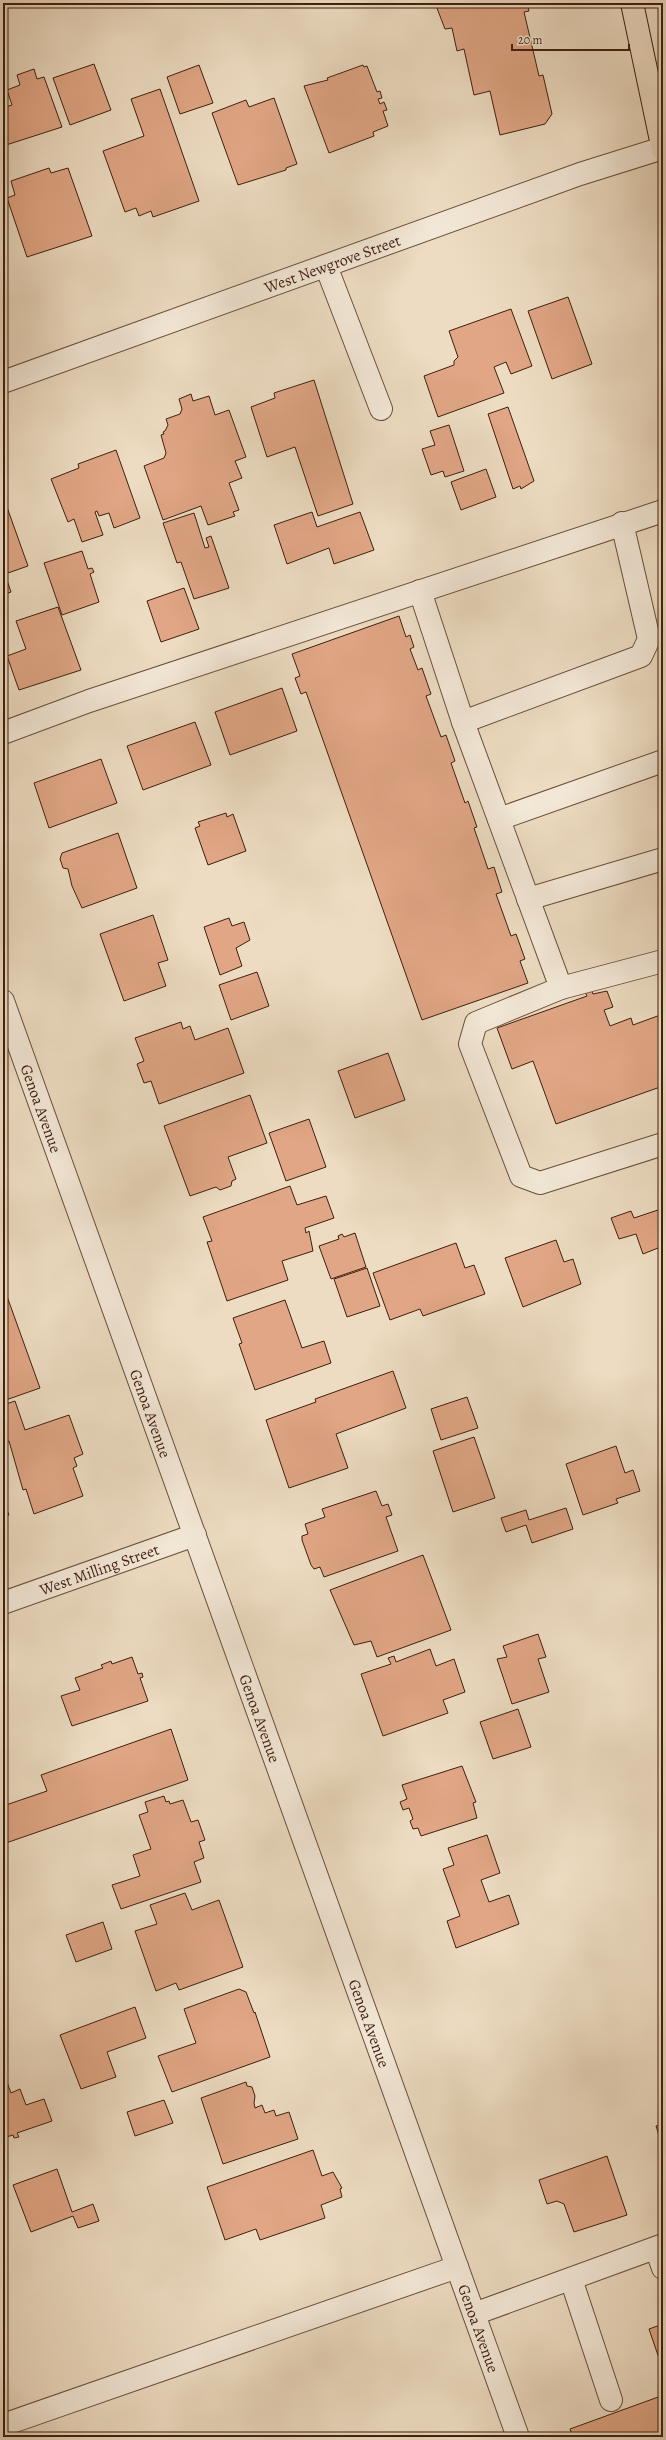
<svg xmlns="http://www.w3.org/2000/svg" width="666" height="2440" font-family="Alegreya,serif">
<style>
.building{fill:#e0a685;stroke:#3f1f0e}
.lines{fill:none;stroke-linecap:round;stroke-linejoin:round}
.service-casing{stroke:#6a4e3b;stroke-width:24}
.minor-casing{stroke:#6a4e3b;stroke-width:24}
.primary-casing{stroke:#3f1f0e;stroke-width:24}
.service{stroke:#f3e8d7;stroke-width:22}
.minor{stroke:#f3e8d7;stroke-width:22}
.primary{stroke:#eddcc2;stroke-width:22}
.labels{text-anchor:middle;stroke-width:4;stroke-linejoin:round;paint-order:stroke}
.street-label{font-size:16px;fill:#3f1f0e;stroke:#f3e8d7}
</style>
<rect width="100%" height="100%" fill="#eddcc2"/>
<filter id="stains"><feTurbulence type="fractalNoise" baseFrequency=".005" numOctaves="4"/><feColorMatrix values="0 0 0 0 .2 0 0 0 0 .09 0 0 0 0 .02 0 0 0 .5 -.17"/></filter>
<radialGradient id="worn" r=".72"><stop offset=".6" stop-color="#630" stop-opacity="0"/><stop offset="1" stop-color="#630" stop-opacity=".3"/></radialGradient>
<g class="building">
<polygon points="435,3 527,3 529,11 524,12 539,76 543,75 552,114 545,124 500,135 490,91 474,95 464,49 457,51 452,28 445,29"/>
<polygon points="94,64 111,110 70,125 53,78"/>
<polygon points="199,65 213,103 180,114 167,77"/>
<polygon points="363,65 364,67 367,66 377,92 380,91 382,98 378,99 380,104 384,102 387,110 383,111 388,126 373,132 374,136 329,153 304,86 328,80 327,78"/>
<polygon points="34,69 37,79 44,77 62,127 3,146 3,108 12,105 7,90 20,85 17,75"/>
<polygon points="160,89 199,201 153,217 151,211 139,216 136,208 125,212 103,151 144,136 131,99"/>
<polygon points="274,98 297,164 286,168 286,170 238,185 212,113 246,100 249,107"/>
<polygon points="49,168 51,173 68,168 92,236 27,257 7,198 15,195 11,181"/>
<polygon points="568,297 592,364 552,379 528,311"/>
<polygon points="511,309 532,366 511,374 506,362 494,367 504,393 438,417 424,376 454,365 454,361 458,357 449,331"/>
<polygon points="314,380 353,504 318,516 295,447 267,457 251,407 275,398 274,393"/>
<polygon points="191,394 193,401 209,396 215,415 229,410 246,457 235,461 242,478 229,483 239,510 233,512 235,516 208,525 201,506 163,520 144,466 164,458 166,453 161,435 164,434 163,432 165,431 168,425 166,419 180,414 182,409 179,399"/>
<polygon points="508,407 534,481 521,489 520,486 513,489 488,414"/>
<polygon points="449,425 464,471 445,477 443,471 431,475 422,449 435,445 430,431"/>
<polygon points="116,450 140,518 114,528 109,513 99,516 97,511 95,512 103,535 82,542 74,519 68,522 51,479 79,468 78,464"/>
<polygon points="486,469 496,497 461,510 451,482"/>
<polygon points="3,496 28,566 5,574 11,592 3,595"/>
<polygon points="312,512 317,527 360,512 374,550 334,564 329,548 287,564 274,525"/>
<polygon points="194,513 205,548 209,547 206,538 211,536 229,588 194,599 181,562 177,563 163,523"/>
<polygon points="82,551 88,569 92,568 94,572 90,574 99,602 62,615 44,563"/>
<polygon points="184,588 199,629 161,642 147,601"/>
<polygon points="58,607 81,670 19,690 7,656 26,649 16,621"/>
<polygon points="399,616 406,637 410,635 414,647 410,649 418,670 422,668 431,694 426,696 441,737 446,735 455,761 451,763 465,803 468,801 477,827 474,828 488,869 494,867 502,892 496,894 511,936 516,934 525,959 520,961 528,983 422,1020 306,692 301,694 295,678 300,676 292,654"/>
<polygon points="282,688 297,731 230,755 215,712"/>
<polygon points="195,722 211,765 143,790 127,746"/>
<polygon points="101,759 117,803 49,828 34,783"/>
<polygon points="226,813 227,817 233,814 246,851 208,865 195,828 200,826 198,822"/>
<polygon points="118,833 137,888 82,908 72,886 68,869 63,868 60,859 62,853"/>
<polygon points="153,915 168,960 158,963 166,986 124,1001 100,934"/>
<polygon points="229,918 232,926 244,922 250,940 236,948 242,966 220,975 204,927"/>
<polygon points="257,972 269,1006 231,1020 219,985"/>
<polygon points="591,989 593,994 607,991 613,1007 604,1010 610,1026 631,1018 633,1025 663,1014 663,1086 556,1124 533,1061 512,1069 497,1028 587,996 585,992"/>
<polygon points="181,1022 183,1029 190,1026 195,1040 228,1028 244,1073 159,1104 151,1081 144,1083 137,1064 144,1061 135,1038"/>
<polygon points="388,1053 405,1100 355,1118 338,1071"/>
<polygon points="250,1095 267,1143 228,1157 236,1179 232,1181 231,1186 220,1190 216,1187 190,1196 164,1126"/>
<polygon points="309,1119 326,1167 286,1181 269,1133"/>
<polygon points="290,1186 297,1205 326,1196 334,1218 305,1228 306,1233 309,1231 313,1251 282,1261 288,1280 227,1301 207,1242 212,1241 203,1217"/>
<polygon points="663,1199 663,1246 643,1254 636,1234 619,1239 611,1218 631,1211 634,1218 661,1209 659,1201"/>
<polygon points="355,1233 366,1267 331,1279 319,1246 339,1239 338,1236 342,1234 344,1237"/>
<polygon points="556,1240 564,1262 573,1259 581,1284 523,1307 505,1258"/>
<polygon points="456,1243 465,1268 474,1265 485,1294 423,1316 420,1309 390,1320 373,1273"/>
<polygon points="367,1268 380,1306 347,1317 334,1279"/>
<polygon points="4,1288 40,1388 3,1401 3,1289"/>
<polygon points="285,1300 302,1348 324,1341 331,1363 255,1390 239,1344 242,1343 233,1318"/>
<polygon points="393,1371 406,1408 336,1434 348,1468 289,1488 266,1420 316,1402 315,1399"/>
<polygon points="467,1397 478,1428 441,1440 431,1409"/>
<polygon points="15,1401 25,1430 69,1415 83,1454 74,1458 77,1466 73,1468 83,1496 34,1514 26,1489 23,1490 9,1441 3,1443 3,1405"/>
<polygon points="474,1437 495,1498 453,1512 433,1451"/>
<polygon points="616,1446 625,1473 633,1470 640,1491 616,1499 618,1503 583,1515 566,1464"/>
<polygon points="376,1491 382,1506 388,1504 392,1515 386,1517 398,1551 324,1577 320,1567 314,1569 311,1565 302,1540 302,1536 308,1534 305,1524 325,1517 322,1509"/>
<polygon points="3,1500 9,1515 3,1517"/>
<polygon points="566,1508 573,1529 532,1543 526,1525 506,1532 501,1518 526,1510 529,1520"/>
<polygon points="423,1555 451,1630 377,1657 371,1641 354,1645 330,1590"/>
<polygon points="538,1634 546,1657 538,1659 549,1692 512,1704 497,1659 507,1657 503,1646"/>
<polygon points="430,1649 436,1666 454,1659 465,1692 443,1700 448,1713 383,1736 361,1674 391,1664 388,1658 394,1656 396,1662"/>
<polygon points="132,1657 138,1674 142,1673 143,1677 140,1678 148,1701 72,1726 61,1696 80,1690 75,1678 103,1668 101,1665 111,1661 112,1664"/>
<polygon points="518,1709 531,1747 493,1759 480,1722"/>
<polygon points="171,1729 188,1780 3,1844 3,1806 47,1791 41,1775"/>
<polygon points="462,1766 476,1802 473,1803 477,1818 421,1836 418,1828 413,1829 410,1821 413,1819 409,1808 403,1810 400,1802 407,1799 402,1785"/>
<polygon points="164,1796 166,1802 169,1801 170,1804 183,1800 191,1822 198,1820 205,1840 199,1842 204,1858 194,1862 201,1882 121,1909 112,1885 140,1876 133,1855 151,1849 139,1815 148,1812 145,1802"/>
<polygon points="487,1835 500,1873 481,1880 489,1902 509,1895 519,1924 456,1948 447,1921 460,1916 443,1869 454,1865 448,1848"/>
<polygon points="185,1893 192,1910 219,1900 243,1967 179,1990 176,1983 156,1991 135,1931 157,1924 150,1905"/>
<polygon points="103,1922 112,1949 76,1962 66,1935"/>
<polygon points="239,1989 246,1992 254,2013 255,2012 270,2057 172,2092 158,2056 196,2043 184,2009"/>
<polygon points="135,2007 146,2038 107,2052 116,2077 81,2089 60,2035"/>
<polygon points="5,2077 11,2093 20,2089 26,2105 44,2099 52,2121 17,2133 19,2137 14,2138 13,2135 3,2138 3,2078"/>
<polygon points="246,2082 247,2086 252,2087 255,2096 254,2103 255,2108 262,2105 265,2113 274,2110 276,2116 289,2112 298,2139 223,2164 201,2098"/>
<polygon points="164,2100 173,2123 135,2136 127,2112"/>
<polygon points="663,2124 663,2148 656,2126"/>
<polygon points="313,2150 322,2176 333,2172 342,2188 340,2189 342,2197 321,2205 325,2218 260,2240 256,2229 225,2240 207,2187"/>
<polygon points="607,2156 627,2215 574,2232 564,2204 557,2201 547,2204 539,2180"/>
<polygon points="57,2169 72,2212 93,2204 99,2221 78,2228 73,2216 31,2232 13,2185"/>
<polygon points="663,2324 663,2370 649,2329"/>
<polygon points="661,2396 663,2397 663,2437 573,2437 570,2429"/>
</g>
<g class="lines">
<g class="service-casing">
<g id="service">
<polyline points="326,266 381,409"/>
<polyline points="420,591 463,722 641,656 649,639 622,523"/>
<polyline points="463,722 561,988"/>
<polyline points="3,733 89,701 663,511"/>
<polyline points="499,819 663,761"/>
<polyline points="528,899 663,859"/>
<polyline points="663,961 561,988 476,1023 470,1044 521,1176 540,1183 663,1144"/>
<polyline points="656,2248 663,2268"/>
<polyline points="571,2279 611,2400"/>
<polyline points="474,2314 663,2245"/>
<polyline points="3,2425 457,2267"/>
</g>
</g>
<g class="minor-casing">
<g id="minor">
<path id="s1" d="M3,382L580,174L663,148"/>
<path id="s2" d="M3,1001L518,2437"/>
<path id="s3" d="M3,1603L195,1535"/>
</g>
</g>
<g class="primary-casing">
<polyline id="primary" points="632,3 663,150"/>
</g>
<use href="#service" class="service"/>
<use href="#minor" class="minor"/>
<use href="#primary" class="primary"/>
</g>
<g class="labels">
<g class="street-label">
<text dy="6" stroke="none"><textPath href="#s1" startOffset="350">West Newgrove Street</textPath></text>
<text dy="6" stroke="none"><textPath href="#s2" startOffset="114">Genoa Avenue</textPath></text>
<text dy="6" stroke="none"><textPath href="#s2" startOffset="438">Genoa Avenue</textPath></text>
<text dy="6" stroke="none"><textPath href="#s3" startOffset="102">West Milling Street</textPath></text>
<text dy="6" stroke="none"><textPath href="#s2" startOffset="762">Genoa Avenue</textPath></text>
<text dy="6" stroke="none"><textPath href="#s2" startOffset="1086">Genoa Avenue</textPath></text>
<text dy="6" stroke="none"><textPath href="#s2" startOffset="1410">Genoa Avenue</textPath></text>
</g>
</g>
<rect width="666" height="2440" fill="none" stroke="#eddcc2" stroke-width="16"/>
<rect x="4" y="4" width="658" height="2432" fill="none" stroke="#3f1f0e" stroke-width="2"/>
<rect x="8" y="8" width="650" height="2424" fill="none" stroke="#3f1f0e"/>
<path d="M512 44v6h117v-6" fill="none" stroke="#3f1f0e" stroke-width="2"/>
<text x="518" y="44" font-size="12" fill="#3f1f0e" stroke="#f3e8d7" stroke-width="3" paint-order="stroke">20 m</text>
<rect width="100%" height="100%" filter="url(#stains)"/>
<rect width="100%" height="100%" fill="url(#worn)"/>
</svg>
